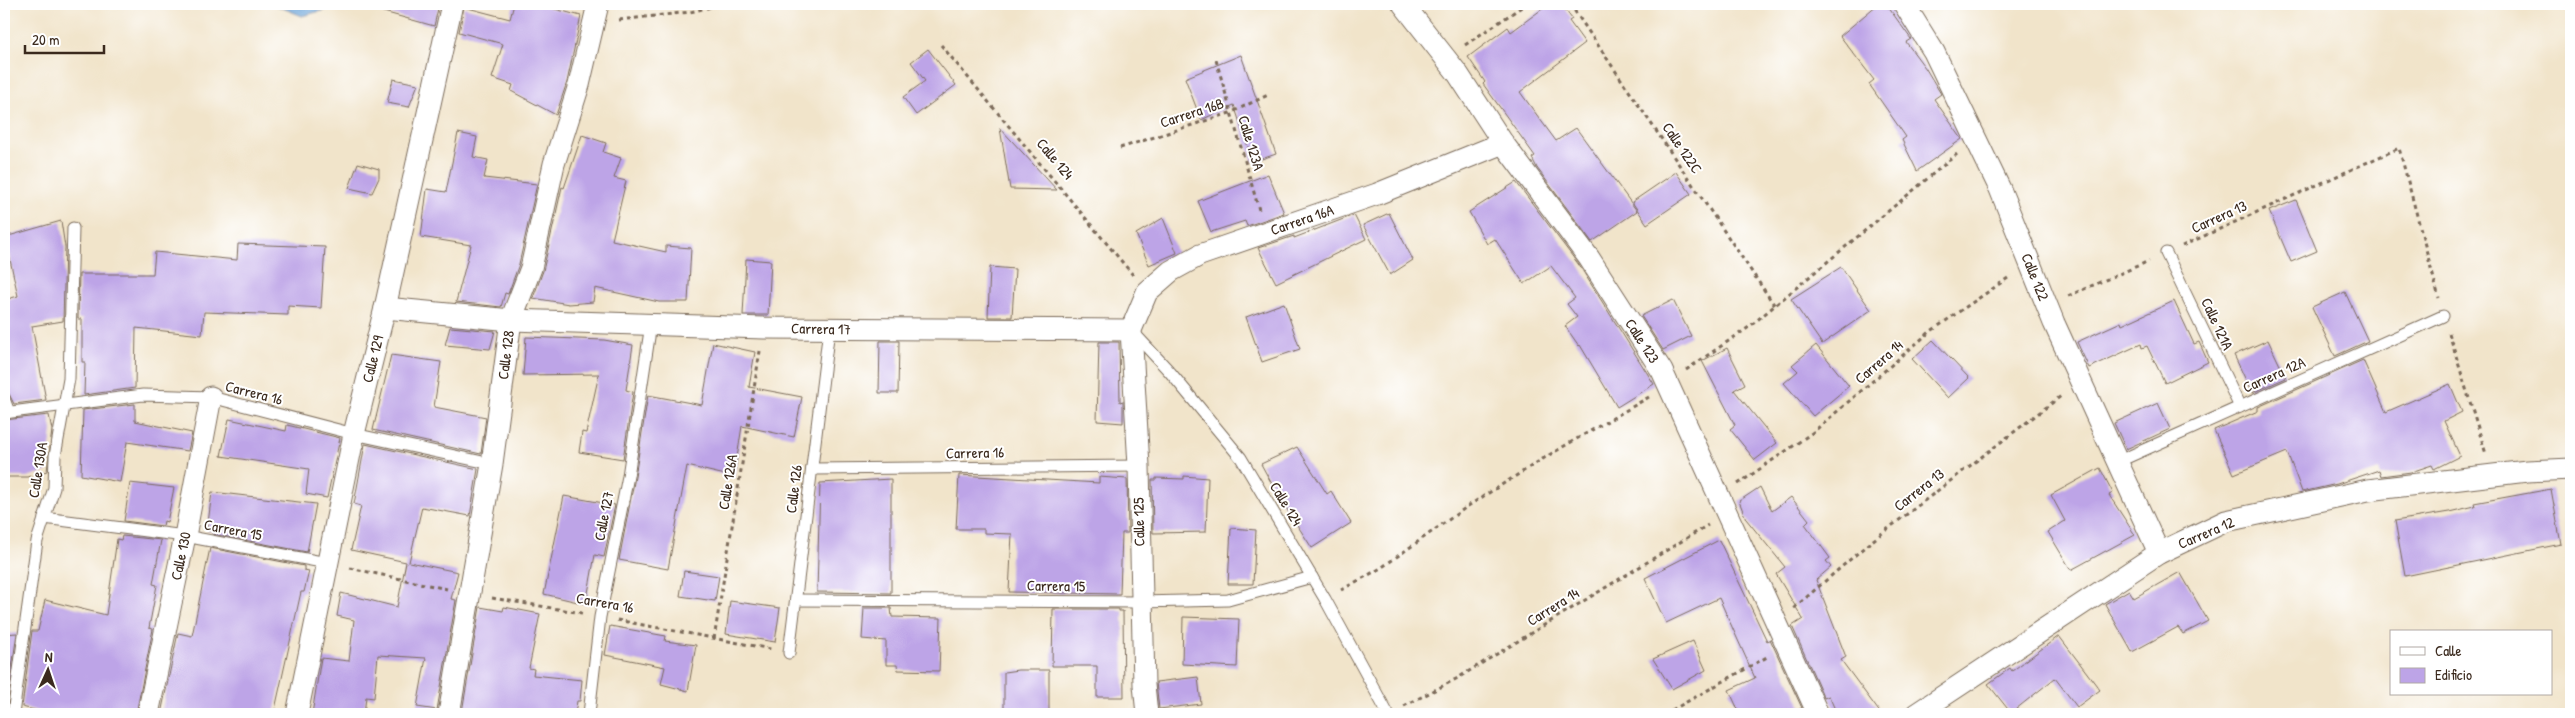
<svg xmlns="http://www.w3.org/2000/svg" width="2575" height="718" font-family="'Patrick Hand',sans-serif">
<style>
.water{fill:#67a2d7;stroke:#51667a}
.building{fill:#bda4e7}
.lines{fill:none;stroke-linecap:round;stroke-linejoin:round}
.service-casing{stroke:#7b6b5a;stroke-width:13}
.minor-casing{stroke:#7b6b5a;stroke-width:23}
.path{stroke:#7b6b5a;stroke-width:3;stroke-dasharray:4 4;stroke-linecap:butt}
.service{stroke:#fff;stroke-width:11}
.minor{stroke:#fff;stroke-width:21}
.labels{text-anchor:middle;stroke-width:4;stroke-linejoin:round;paint-order:stroke}
.street-label{font-size:15px;fill:#3b2a1e;stroke:#fff}
</style>
<rect width="100%" height="100%" fill="#fff"/>
<filter id="ink" filterUnits="userSpaceOnUse"><feTurbulence type="fractalNoise" baseFrequency=".02" numOctaves="2"/><feDisplacementMap in="SourceGraphic" scale="10" xChannelSelector="R" yChannelSelector="G"/><feConvolveMatrix kernelMatrix="1 2 1 2 8 2 1 2 1" color-interpolation-filters="sRGB"/></filter>
<filter id="wash" filterUnits="userSpaceOnUse"><feTurbulence type="fractalNoise" baseFrequency=".0096" numOctaves="4" result="noise"/><feDisplacementMap in="SourceGraphic" scale="20" xChannelSelector="R" yChannelSelector="G"/><feGaussianBlur stdDeviation="1.12" result="paint"/><feColorMatrix in="noise" values="0 0 0 0 0 0 0 0 0 0 0 0 0 0 0 0 0 1.4 0 .05"/><feComposite in="paint" operator="in"/></filter>
<g filter="url(#wash)">
<rect width="100%" height="100%" fill="#f1e4ca"/>
<polygon class="water" points="273,4 334,4 332,8 302,16"/>
<g id="blocks">
<g class="building">
<polygon points="379,4 439,4 434,26 380,11"/>
<polygon points="514,4 536,4 581,16 567,82 556,115 511,91 513,85 492,78 503,44 459,32 464,7 510,19"/>
<polygon points="1549,4 1561,4 1572,19 1569,21 1585,43 1520,92 1556,141 1576,128 1637,211 1592,242 1537,168 1532,158 1535,156 1483,84 1485,82 1468,57 1508,27 1511,32"/>
<polygon points="1878,4 1886,4 1911,39 1906,42 1926,69 1941,94 1934,99 1962,139 1917,171 1902,140 1906,137 1869,84 1874,80 1840,36"/>
<polygon points="928,49 956,85 916,115 903,97 925,81 911,62"/>
<polygon points="1241,55 1276,154 1253,162 1234,105 1201,120 1185,78"/>
<polygon points="393,79 418,84 409,107 387,103"/>
<polygon points="1000,128 1057,190 1010,189"/>
<polygon points="458,133 477,137 473,157 488,160 484,178 537,184 519,264 508,294 505,293 501,307 456,302 471,245 421,237 427,189 446,192"/>
<polygon points="582,135 606,143 603,152 621,158 614,178 626,181 612,240 666,252 666,246 691,248 688,302 659,302 595,288 593,302 569,304 533,298 543,271 562,187 564,188"/>
<polygon points="358,163 379,169 379,178 372,193 349,188"/>
<polygon points="1676,172 1691,194 1647,224 1632,202"/>
<polygon points="1268,174 1284,213 1247,226 1245,221 1211,232 1198,201"/>
<polygon points="1516,182 1579,265 1654,384 1617,407 1580,345 1579,346 1565,326 1577,317 1567,304 1575,298 1551,266 1524,284 1495,239 1487,244 1469,212"/>
<polygon points="2296,200 2317,251 2291,262 2269,211"/>
<polygon points="1389,213 1413,260 1390,275 1363,225"/>
<polygon points="1354,215 1366,239 1276,283 1258,248 1294,236 1294,238"/>
<polygon points="1163,218 1177,253 1149,265 1136,234"/>
<polygon points="61,221 65,247 63,321 32,326 46,400 14,404 9,394 4,392 4,300 18,296 5,237"/>
<polygon points="238,244 325,247 321,308 288,306 288,315 204,312 202,335 136,328 135,388 84,395 85,362 82,362 82,319 78,319 79,274 153,274 155,252 237,260"/>
<polygon points="746,259 771,261 768,315 743,315"/>
<polygon points="990,267 1015,269 1012,317 988,317"/>
<polygon points="1841,267 1871,310 1822,344 1791,299"/>
<polygon points="2345,292 2368,341 2335,356 2312,307"/>
<polygon points="1673,300 1691,336 1663,350 1641,316"/>
<polygon points="2174,301 2194,344 2199,342 2208,362 2165,383 2147,346 2142,348 2141,344 2089,368 2077,342 2121,322 2122,325"/>
<polygon points="1284,303 1300,349 1262,362 1246,317"/>
<polygon points="450,327 495,331 490,349 445,345"/>
<polygon points="526,337 604,340 633,345 626,390 633,392 623,459 579,452 582,432 586,433 599,374 523,375"/>
<polygon points="1933,340 1969,378 1948,398 1912,359"/>
<polygon points="2268,340 2286,378 2252,393 2234,355"/>
<polygon points="880,341 899,341 898,393 879,393"/>
<polygon points="1099,342 1119,342 1120,402 1123,401 1123,423 1097,421"/>
<polygon points="713,343 755,352 749,387 802,397 794,437 742,426 734,477 687,466 668,569 619,560 635,477 648,395 702,405"/>
<polygon points="1816,345 1849,386 1813,416 1784,383 1798,371 1792,365"/>
<polygon points="1727,348 1745,384 1734,390 1777,443 1755,460 1730,429 1735,425 1702,361"/>
<polygon points="391,355 441,362 434,407 486,417 481,454 373,430"/>
<polygon points="2363,360 2386,412 2450,384 2462,412 2444,421 2460,456 2434,469 2432,465 2411,472 2381,476 2379,470 2337,484 2302,492 2287,452 2234,474 2214,430 2258,411 2258,407"/>
<polygon points="2158,403 2170,429 2126,449 2114,423"/>
<polygon points="135,404 135,421 192,433 188,451 127,442 120,482 81,475 83,410"/>
<polygon points="49,415 52,430 47,471 27,477 4,477 4,420"/>
<polygon points="229,419 286,431 287,425 340,438 327,498 306,494 309,469 221,456"/>
<polygon points="365,444 478,469 470,516 422,507 409,562 458,572 451,599 456,600 437,710 417,707 426,658 378,655 374,698 366,697 364,714 312,714 321,658 349,661 354,620 337,616 341,593 397,607 406,562 351,550 361,506 354,504"/>
<polygon points="1297,447 1327,494 1331,491 1351,523 1312,548 1279,497 1261,464"/>
<polygon points="2100,468 2113,493 2109,495 2135,535 2071,570 2048,532 2065,521 2051,495"/>
<polygon points="959,475 1099,483 1099,477 1127,479 1128,533 1122,533 1120,594 1009,592 1012,534 984,533 984,529 956,529"/>
<polygon points="1184,476 1208,478 1206,532 1153,533 1152,480 1156,480 1156,478 1184,479"/>
<polygon points="891,479 891,593 817,592 820,483"/>
<polygon points="130,483 174,488 167,522 164,521 163,526 124,521"/>
<polygon points="1760,487 1772,511 1791,497 1809,520 1805,524 1830,558 1826,561 1831,567 1816,580 1846,657 1841,660 1881,714 1837,714 1829,696 1824,698 1792,626 1803,619 1776,574 1785,567 1746,519 1739,501"/>
<polygon points="2551,489 2561,544 2405,576 2395,521 2449,512 2475,506 2474,503"/>
<polygon points="212,492 316,504 307,552 212,534 213,531 207,531"/>
<polygon points="564,496 615,505 604,557 595,555 586,604 544,594"/>
<polygon points="1231,528 1256,530 1253,584 1228,584"/>
<polygon points="122,536 161,540 153,584 157,585 149,628 153,629 136,714 50,714 22,707 32,631 38,631 45,600 106,615 117,539 121,540"/>
<polygon points="1719,540 1767,641 1770,639 1802,708 1789,714 1740,714 1729,690 1755,678 1719,598 1666,623 1645,578"/>
<polygon points="210,548 304,566 304,570 309,571 304,592 301,592 274,714 161,714 178,633 192,636"/>
<polygon points="684,571 719,576 715,601 680,596"/>
<polygon points="2180,572 2208,621 2183,634 2178,627 2132,652 2105,604 2129,590 2134,598"/>
<polygon points="730,601 780,608 775,642 726,634"/>
<polygon points="480,607 503,611 504,607 540,614 529,668 534,669 533,675 582,680 580,701 577,701 575,714 473,714 462,712"/>
<polygon points="864,608 891,608 892,617 941,618 939,671 898,670 897,665 886,665 886,641 862,639"/>
<polygon points="1053,609 1119,609 1119,611 1123,611 1124,697 1097,697 1097,666 1052,666"/>
<polygon points="1183,617 1239,619 1237,667 1182,664"/>
<polygon points="610,626 666,636 665,641 696,645 688,691 661,684 665,667 605,655"/>
<polygon points="17,633 7,703 4,702 4,634"/>
<polygon points="2059,636 2100,690 2077,707 2055,678 2011,713 1988,684 2010,668 2012,671"/>
<polygon points="1693,641 1706,670 1672,689 1653,659"/>
<polygon points="1018,670 1049,670 1049,714 1004,714 1004,672"/>
<polygon points="1198,677 1201,704 1159,709 1156,682"/>
</g>
</g>
</g>
<g filter="url(#ink)">
<use href="#blocks" fill-opacity="0" stroke="#7b6b5a" stroke-width="1"/>
<g class="lines">
<g class="service-casing">
<g id="service">
<polyline points="2166,253 2240,407"/>
<polyline points="1132,331 1170,372 1241,458 1325,599 1388,714"/>
<polyline points="4,399 9,412"/>
<polyline points="4,413 143,395 211,397 354,434 492,464"/>
<polyline points="2117,462 2443,316"/>
<polyline points="812,469 1139,466"/>
<polyline points="44,518 185,536 327,563"/>
<polyline points="796,600 1140,602 1228,600 1312,577"/>
<polyline points="789,653 829,329"/>
<polyline points="13,714 37,541 54,488 55,456 69,379 73,228"/>
<polyline points="589,714 600,617 628,476 651,324"/>
</g>
</g>
<g class="minor-casing">
<g id="minor">
<polyline points="1403,4 1458,74 1503,143 1589,258 1662,371 1818,714"/>
<polyline points="1904,4 1934,52 2000,189 2054,323 2159,553"/>
<polyline points="385,308 511,320 764,328 1131,330"/>
<polyline points="148,714 185,536 211,397"/>
<polyline points="297,714 354,434 385,308 452,4"/>
<polyline points="449,714 492,464 511,320 531,268 554,164 579,85 598,4"/>
<polyline points="1147,714 1144,685 1139,466 1131,330 1147,292 1171,271 1200,255 1377,194 1503,143"/>
<polyline points="1916,714 2159,553 2226,521 2368,490 2527,471 2571,469"/>
</g>
</g>
<g class="path">
<polyline points="1570,4 1775,306"/>
<polyline points="619,20 690,12 724,4"/>
<polyline points="941,45 1133,275"/>
<polyline points="1465,45 1526,4"/>
<polyline points="1216,60 1259,210"/>
<polyline points="1120,148 1230,113 1270,94"/>
<polyline points="2182,246 2399,148 2439,298"/>
<polyline points="2068,296 2149,261"/>
<polyline points="2449,333 2486,454"/>
<polyline points="1686,370 1749,327 1957,154"/>
<polyline points="1738,484 1812,433 1931,331 2011,276"/>
<polyline points="350,568 447,589"/>
<polyline points="1341,590 1381,568 1468,506 1549,455 1649,397"/>
<polyline points="492,598 582,613"/>
<polyline points="1794,608 1868,544 2061,396"/>
<polyline points="617,620 771,649"/>
<polyline points="714,639 760,351"/>
<polyline points="1404,706 1456,679 1708,525"/>
<polyline points="1665,714 1767,657"/>
</g>
<use href="#service" class="service"/>
<use href="#minor" class="minor"/>
</g>
</g>
<g class="labels">
<g class="street-label">
<text transform="translate(1192 113) rotate(-18)" y="5">Carrera 16B</text>
<text transform="translate(1251 143) rotate(73)" y="5">Calle 123A</text>
<text transform="translate(1682 148) rotate(56)" y="5">Calle 122C</text>
<text transform="translate(1055 159) rotate(50)" y="5">Calle 124</text>
<text transform="translate(2219 217) rotate(-24)" y="5">Carrera 13</text>
<text transform="translate(1302 220) rotate(-19)" y="5">Carrera 16A</text>
<text transform="translate(2035 277) rotate(68)" y="5">Calle 122</text>
<text transform="translate(2217 324) rotate(65)" y="5">Calle 121A</text>
<text transform="translate(821 329) rotate(1)" y="5">Carrera 17</text>
<text transform="translate(1642 341) rotate(57)" y="5">Calle 123</text>
<text transform="translate(506 355) rotate(-83)" y="5">Calle 128</text>
<text transform="translate(373 359) rotate(-76)" y="5">Calle 129</text>
<text transform="translate(1879 362) rotate(-41)" y="5">Carrera 14</text>
<text transform="translate(2274 375) rotate(-24)" y="5">Carrera 12A</text>
<text transform="translate(254 393) rotate(14)" y="5">Carrera 16</text>
<text transform="translate(975 453) rotate(-1)" y="5">Carrera 16</text>
<text transform="translate(38 470) rotate(-81)" y="5">Calle 130A</text>
<text transform="translate(728 482) rotate(-81)" y="5">Calle 126A</text>
<text transform="translate(794 489) rotate(-83)" y="5">Calle 126</text>
<text transform="translate(1919 490) rotate(-38)" y="5">Carrera 13</text>
<text transform="translate(1286 504) rotate(59)" y="5">Calle 124</text>
<text transform="translate(604 516) rotate(-79)" y="5">Calle 127</text>
<text transform="translate(1139 522) rotate(-91)" y="5">Calle 125</text>
<text transform="translate(233 530) rotate(11)" y="5">Carrera 15</text>
<text transform="translate(2206 533) rotate(-23)" y="5">Carrera 12</text>
<text transform="translate(181 556) rotate(-78)" y="5">Calle 130</text>
<text transform="translate(1056 586) rotate(1)" y="5">Carrera 15</text>
<text transform="translate(605 603) rotate(10)" y="5">Carrera 16</text>
<text transform="translate(1553 607) rotate(-32)" y="5">Carrera 14</text>
</g>
</g>
<rect width="2575" height="718" fill="none" stroke="#fff" stroke-width="20"/>
<rect x="2390" y="630" width="162" height="65" fill="#ffffff" stroke="#b1aaa5"/>
<rect x="2400" y="647" width="25" height="8" fill="#ffffff" stroke="#b1aaa5"/>
<text x="2435" y="656" font-size="15" fill="#3b2a1e">Calle</text>
<rect x="2400" y="668" width="25" height="15" fill="#bda4e7" stroke="#b1aaa5"/>
<text x="2435" y="680" font-size="15" fill="#3b2a1e">Edificio</text>
<g transform="translate(48 670) rotate(3)" stroke="#ffffff" stroke-width="4" paint-order="stroke">
<path d="M0-4L9 19L0 12L-9 19Z" fill="#3b2a1e"/>
<text y="-8" font-size="14" font-weight="bold" text-anchor="middle" fill="#3b2a1e">N</text>
</g>
<path d="M25 45v8h79v-8" fill="none" stroke="#3b2a1e" stroke-width="2.5"/>
<text x="32" y="45" font-size="15" fill="#3b2a1e" stroke="#ffffff" stroke-width="4" paint-order="stroke">20 m</text>
</svg>
